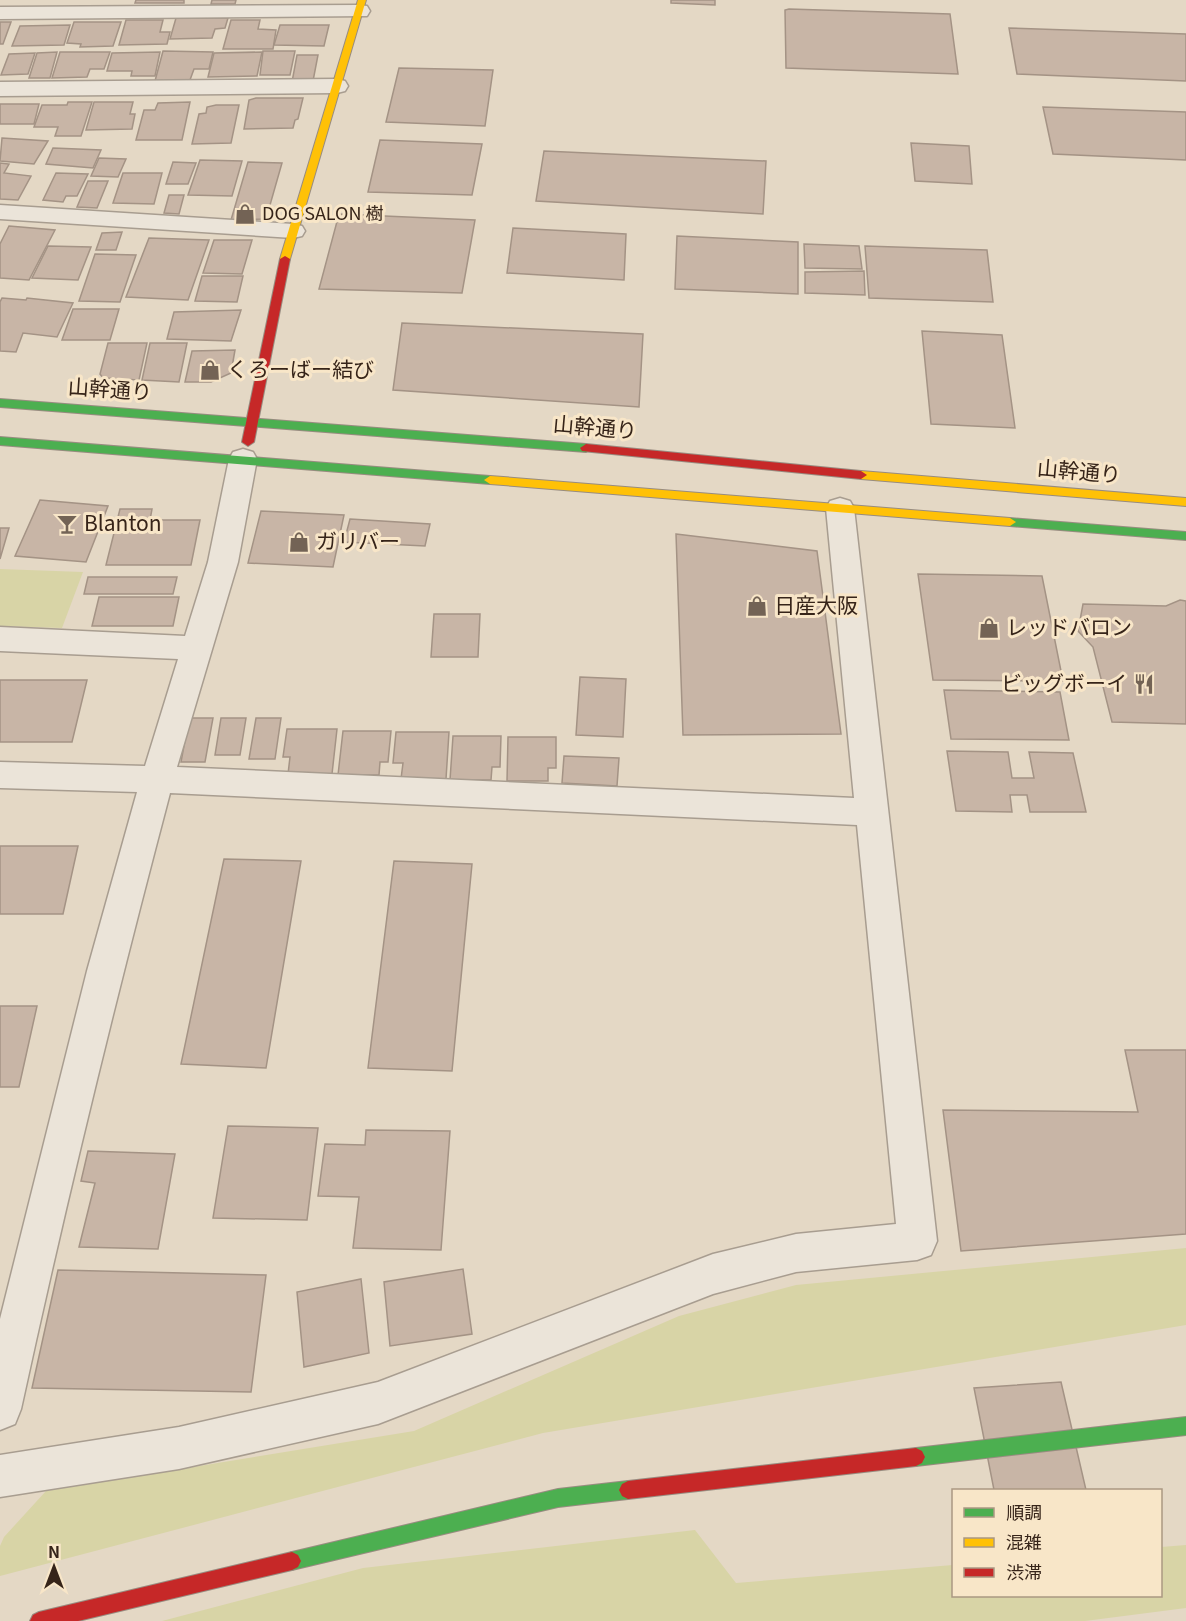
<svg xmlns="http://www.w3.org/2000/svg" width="1186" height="1621" font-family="Georgia,'Noto Sans JP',serif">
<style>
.green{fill:#d8d4a6}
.building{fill:#c8b5a6;stroke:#a49385;stroke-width:1.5}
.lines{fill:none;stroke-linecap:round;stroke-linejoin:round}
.street-casing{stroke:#a89d90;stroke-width:3}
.fast-casing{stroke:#988c80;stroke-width:2}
.slow-casing{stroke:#988c80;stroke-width:2}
.jam-casing{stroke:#988c80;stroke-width:2}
.street{fill:#ebe4d9;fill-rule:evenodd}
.fast{fill:#4caf50;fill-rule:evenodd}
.slow{fill:#ffc107;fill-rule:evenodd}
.jam{fill:#c62828;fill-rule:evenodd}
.labels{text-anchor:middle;stroke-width:6;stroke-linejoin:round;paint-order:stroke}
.far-poi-label{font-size:18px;fill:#362419;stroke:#f8e6c8;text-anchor:start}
.poi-label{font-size:21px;fill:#362419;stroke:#f8e6c8;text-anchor:start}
.street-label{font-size:21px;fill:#362419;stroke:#f8e6c8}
</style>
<rect width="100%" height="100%" fill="#e4d8c5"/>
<g class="green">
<polygon points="0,569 83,572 62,628 0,626"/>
<polygon points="1186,1248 1186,1325 543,1433 0,1576 0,1546 4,1537 46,1491 414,1431 679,1316 796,1285"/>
<polygon points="695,1530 736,1583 953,1565 954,1596 1160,1596 1161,1547 1186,1545 1186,1608 1085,1621 162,1621 363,1568"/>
</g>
<g class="building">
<polygon points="136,0 184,0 184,3 135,3"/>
<polygon points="212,0 236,0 235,4 211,4"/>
<polygon points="671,0 715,0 715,5 671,3"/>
<polygon points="789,9 950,14 958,74 786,68 785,10"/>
<polygon points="176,18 228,18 225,28 215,29 212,38 170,39"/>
<polygon points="126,20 163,20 160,32 170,32 167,44 119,45"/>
<polygon points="231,20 260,20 258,29 276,30 273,49 223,49"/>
<polygon points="0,22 11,22 3,44 0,44"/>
<polygon points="74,22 121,22 113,46 80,47 81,44 67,43"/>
<polygon points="70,25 64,45 12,46 20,26"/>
<polygon points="280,25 329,25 324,46 274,45"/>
<polygon points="1009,28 1186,34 1186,81 1017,74"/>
<polygon points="163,51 213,52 209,69 194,69 190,80 155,81"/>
<polygon points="263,51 295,51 290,75 260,75"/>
<polygon points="57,52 50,78 29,78 37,53"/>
<polygon points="60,52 110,52 104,69 90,69 87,77 52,78"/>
<polygon points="160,52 155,76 131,76 132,71 107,71 112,53"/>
<polygon points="262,52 257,76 208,77 214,53"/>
<polygon points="35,53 28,74 1,75 9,54"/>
<polygon points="297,55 318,55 313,81 292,82"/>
<polygon points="399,68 493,70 485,126 386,122"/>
<polygon points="256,98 303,98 298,119 295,120 293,128 244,129 249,100"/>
<polygon points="68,102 92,102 81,136 55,136 58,127 34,127 42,105 67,105"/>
<polygon points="94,102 133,102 130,114 135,114 132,129 86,130"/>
<polygon points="190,102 182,140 136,140 144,110 155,110 158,103"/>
<polygon points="0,104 39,104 34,124 0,124"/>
<polygon points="216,105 239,105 231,143 192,144 199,114 206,113 207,107"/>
<polygon points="1043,107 1186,112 1186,160 1053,154"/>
<polygon points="2,138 48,141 34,164 0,161"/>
<polygon points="380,140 482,144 472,195 368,192"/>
<polygon points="911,143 969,146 972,184 915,181"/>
<polygon points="53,148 101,150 93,168 46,164"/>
<polygon points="544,151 766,161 763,214 536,201"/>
<polygon points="99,158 126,159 118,177 91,176"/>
<polygon points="200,160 242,161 232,196 188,195"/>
<polygon points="173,162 196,163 188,184 166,184"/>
<polygon points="248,162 282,163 266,219 231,220"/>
<polygon points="0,163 9,164 4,173 31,176 18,200 0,199"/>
<polygon points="56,173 88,174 77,196 66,196 63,202 43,200"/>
<polygon points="123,173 162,173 154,204 113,203"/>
<polygon points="88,181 108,181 97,208 77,207"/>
<polygon points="169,195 184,195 179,214 164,213"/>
<polygon points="339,214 475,220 462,293 319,289"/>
<polygon points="9,226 55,230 29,280 0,278 0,244"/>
<polygon points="513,228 626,234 624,280 507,273"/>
<polygon points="122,232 116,250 96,250 102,233"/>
<polygon points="677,236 798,242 798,294 675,289"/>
<polygon points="149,238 209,240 188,300 126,297"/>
<polygon points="214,240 252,240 242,274 203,273"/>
<polygon points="804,244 859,246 862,269 805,268"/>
<polygon points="48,246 91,247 78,280 32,278"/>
<polygon points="865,246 987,250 993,302 869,298"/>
<polygon points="95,254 136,255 120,302 79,301"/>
<polygon points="864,271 865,295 805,293 805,272"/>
<polygon points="202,276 243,276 237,302 195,301"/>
<polygon points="2,298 26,300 27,298 73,303 57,337 23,333 16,352 0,351 0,302"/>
<polygon points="73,309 119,309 110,340 62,340"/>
<polygon points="241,310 231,341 167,339 174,312"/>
<polygon points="402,323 643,334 639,407 393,390"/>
<polygon points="922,331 1002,335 1015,428 931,424"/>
<polygon points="108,343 147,343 139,380 103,378 100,374"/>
<polygon points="150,343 187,343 179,382 142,380"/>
<polygon points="235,350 231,373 211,382 185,382 192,351"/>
<polygon points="40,500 108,506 86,562 15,556"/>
<polygon points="120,509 152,509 150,520 200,520 191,565 106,565"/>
<polygon points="261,511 344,515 333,567 248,563"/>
<polygon points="350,519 430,524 425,546 344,542"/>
<polygon points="0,528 9,528 0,559"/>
<polygon points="676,534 817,551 841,734 683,735"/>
<polygon points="918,574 1042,576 1063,681 933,680"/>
<polygon points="88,577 177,577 173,594 84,594"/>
<polygon points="99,597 179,597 173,626 92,626"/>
<polygon points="1180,600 1186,601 1186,724 1112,722 1093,647 1078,631 1083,604 1166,606"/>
<polygon points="434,614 480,614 478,657 431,657"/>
<polygon points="580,677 626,679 623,737 576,735"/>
<polygon points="0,680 87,680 72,742 0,742"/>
<polygon points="944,690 1060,692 1069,740 951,739"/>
<polygon points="189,718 213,718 205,762 181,762"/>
<polygon points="221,718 246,718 240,755 215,755"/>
<polygon points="256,718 281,718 275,759 249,759"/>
<polygon points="287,729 337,729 332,774 288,774 290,757 283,757"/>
<polygon points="343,731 391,731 388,762 380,762 379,775 338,775"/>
<polygon points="396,732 449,732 446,779 401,779 403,763 393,763"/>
<polygon points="453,736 501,736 500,767 492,767 491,780 450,780"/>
<polygon points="508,737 556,737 556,768 548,768 548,781 507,781"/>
<polygon points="947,751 1008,752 1012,778 1034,778 1029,752 1073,753 1086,812 1030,812 1027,795 1010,795 1012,812 956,811"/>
<polygon points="564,756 619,758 617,786 562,783"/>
<polygon points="0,846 78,846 63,914 0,914"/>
<polygon points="224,859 301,861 266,1068 181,1064"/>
<polygon points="394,861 472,864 452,1071 368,1068"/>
<polygon points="0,1006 37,1006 19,1087 0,1087"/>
<polygon points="1125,1050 1186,1050 1186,1234 961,1251 943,1110 1138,1112"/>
<polygon points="228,1126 318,1128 307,1220 213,1218"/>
<polygon points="366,1130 450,1131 441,1250 353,1248 359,1197 318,1196 325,1144 365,1145"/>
<polygon points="88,1151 175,1154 158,1249 79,1247 95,1183 81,1181"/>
<polygon points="463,1269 472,1334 390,1346 384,1282"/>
<polygon points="58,1270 266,1275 251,1392 32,1388"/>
<polygon points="361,1279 369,1353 304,1367 297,1292"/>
<polygon points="1061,1382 1086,1490 994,1490 974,1388"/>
</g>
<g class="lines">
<g class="street-casing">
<g id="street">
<polygon points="359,5 367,6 370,11 367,16 0,19 0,7"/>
<polygon points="337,79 345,81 348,86 345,91 337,93 0,96 0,82"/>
<polygon points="0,205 293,224 302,226 305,231 302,236 293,238 0,219"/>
<path d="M243,449L253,452L257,459L238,562L177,767L854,798L826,508L830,501L840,498L850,501L854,508L937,1241L931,1255L917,1260L796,1272L713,1294L378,1424L179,1469L0,1497V1455L179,1427L378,1382L713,1254L796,1234L896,1224L857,825L170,793C116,997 66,1202 21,1409L15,1424L0,1430V1319L87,971L137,792L0,788V762L145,766L178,659L0,651V627L185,636L208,562L229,459L233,452Z"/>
</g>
</g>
<g class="fast-casing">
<g id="fast">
<polygon points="0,399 586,444 592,448 586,452 0,407"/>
<polygon points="0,437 490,476 496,480 490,484 0,445"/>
<polygon points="1010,518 1186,532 1186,540 1010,526 1004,522"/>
<polygon points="1186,1417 1186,1435 916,1466 910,1463 907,1457 910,1451 916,1448"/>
<polygon points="628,1481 634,1484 637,1490 634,1496 628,1499 558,1507 292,1570 286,1567 283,1561 286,1555 292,1552 558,1489"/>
</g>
</g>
<g class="slow-casing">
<g id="slow">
<polygon points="358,0 366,0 290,259 289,261 281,261 280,259"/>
<polygon points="861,471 1186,498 1186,506 861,479 855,475"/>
<polygon points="490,476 1010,518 1016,522 1010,526 490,484 484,480"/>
</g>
</g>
<g class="jam-casing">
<g id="jam">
<polygon points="285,256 290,259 254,442 248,446 242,442 280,259"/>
<polygon points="586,444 861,471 867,475 861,479 582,451 580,448"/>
<polygon points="916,1448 922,1451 925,1457 922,1463 916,1466 628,1499 622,1496 619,1490 622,1484 628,1481"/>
<polygon points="292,1552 298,1555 301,1561 298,1567 292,1570 78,1621 30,1621 33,1615 39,1612"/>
</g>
</g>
<use href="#street" class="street"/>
<use href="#fast" class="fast"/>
<use href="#slow" class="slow"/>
<use href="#jam" class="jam"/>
</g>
<defs>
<g id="shop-bare" transform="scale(1.62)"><path d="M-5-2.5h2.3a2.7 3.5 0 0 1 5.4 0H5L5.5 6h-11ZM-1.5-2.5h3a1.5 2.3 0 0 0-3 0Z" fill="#736355" stroke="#f8e6c8" stroke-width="2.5" paint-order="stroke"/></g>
<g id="bar-bare" transform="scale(1.62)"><path d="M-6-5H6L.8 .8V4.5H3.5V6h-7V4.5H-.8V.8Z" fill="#736355" stroke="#f8e6c8" stroke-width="2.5" paint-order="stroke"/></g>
<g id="restaurant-bare" transform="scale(1.62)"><path d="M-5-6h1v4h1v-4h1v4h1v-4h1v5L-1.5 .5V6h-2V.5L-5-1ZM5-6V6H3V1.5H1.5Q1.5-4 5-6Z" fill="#736355" stroke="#f8e6c8" stroke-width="2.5" paint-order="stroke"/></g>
</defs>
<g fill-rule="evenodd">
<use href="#shop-bare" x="245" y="214"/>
<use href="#shop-bare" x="210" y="370"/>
<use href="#bar-bare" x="67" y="524"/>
<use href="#shop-bare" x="299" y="542"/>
<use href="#shop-bare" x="757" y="606"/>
<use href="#shop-bare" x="989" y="628"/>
<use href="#restaurant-bare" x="1144" y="684"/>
</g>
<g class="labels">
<g class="far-poi-label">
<text x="262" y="220">DOG SALON 樹</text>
</g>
<g class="poi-label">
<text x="227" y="377">くろーばー結び</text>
<text x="84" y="531">Blanton</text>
<text x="316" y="549">ガリバー</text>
<text x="774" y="613">日産大阪</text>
<text x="1006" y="635">レッドバロン</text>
<text x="1127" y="691" text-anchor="end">ビッグボーイ</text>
</g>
<g class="street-label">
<text transform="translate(110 390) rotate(4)" y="7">山幹通り</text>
<text transform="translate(595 428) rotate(5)" y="7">山幹通り</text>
<text transform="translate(1079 472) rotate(5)" y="7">山幹通り</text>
</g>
</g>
<rect x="952" y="1489" width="210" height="108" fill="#f8e6c8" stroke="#aa9882" stroke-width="1.5"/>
<rect x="964" y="1508" width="30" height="9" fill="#4caf50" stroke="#aa9882" stroke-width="1.5"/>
<text x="1006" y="1519" font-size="18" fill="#362419">順調</text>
<rect x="964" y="1538" width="30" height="9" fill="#ffc107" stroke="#aa9882" stroke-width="1.5"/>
<text x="1006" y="1549" font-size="18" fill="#362419">混雑</text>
<rect x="964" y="1568" width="30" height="9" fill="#c62828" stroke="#aa9882" stroke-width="1.5"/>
<text x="1006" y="1579" font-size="18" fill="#362419">渋滞</text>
<g transform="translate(54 1567)" stroke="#f8e6c8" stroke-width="4.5" paint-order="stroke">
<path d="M0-4.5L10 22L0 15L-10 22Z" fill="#362419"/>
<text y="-9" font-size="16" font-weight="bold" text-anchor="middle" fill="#362419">N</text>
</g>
</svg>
